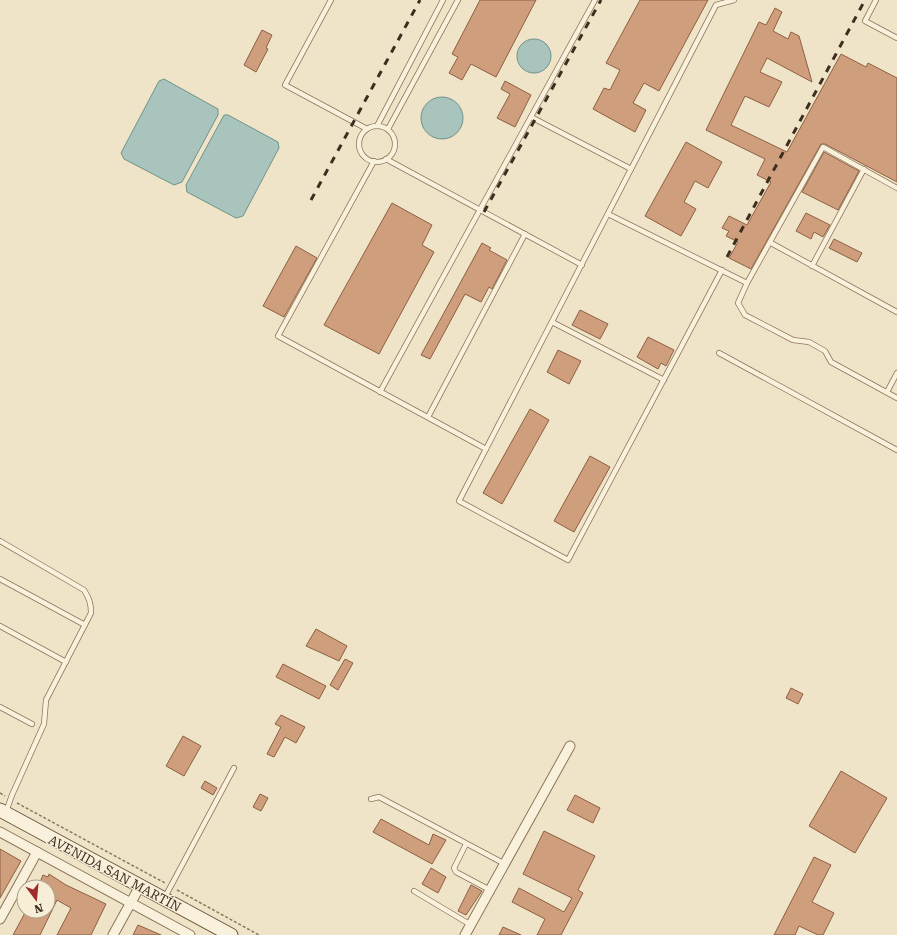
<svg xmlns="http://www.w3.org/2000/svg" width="897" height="935" font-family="'Roboto Serif',serif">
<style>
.water{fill:#a9c4bc;stroke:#6f938a}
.building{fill:#cf9f7d;stroke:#8d5f41}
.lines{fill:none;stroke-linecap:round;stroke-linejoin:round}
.lane-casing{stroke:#8d765c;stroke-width:6}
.street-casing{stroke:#8d765c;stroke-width:11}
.secondary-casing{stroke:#6f573f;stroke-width:15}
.path{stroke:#8d765c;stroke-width:1.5;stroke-dasharray:3 2;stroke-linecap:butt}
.lane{stroke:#faf1dc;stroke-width:4.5}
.street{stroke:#faf1dc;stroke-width:9}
.secondary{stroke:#faf1dc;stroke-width:13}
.rail{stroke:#3d2e20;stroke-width:3;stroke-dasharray:7 7;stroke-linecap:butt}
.labels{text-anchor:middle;stroke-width:3;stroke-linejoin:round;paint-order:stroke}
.street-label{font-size:13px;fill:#3d2e20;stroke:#f7eed8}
</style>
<rect width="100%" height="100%" fill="#f0e4c8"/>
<g class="water">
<circle cx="534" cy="56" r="17"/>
<polygon points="164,79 218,109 218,115 182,182 174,185 124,159 121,153 159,81"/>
<circle cx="442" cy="118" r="21"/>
<polygon points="224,115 228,115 278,142 279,148 243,216 236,218 187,192 186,185"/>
</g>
<g class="building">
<polygon points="480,0 536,0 496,77 471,64 462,80 449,73 458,57 452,54"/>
<polygon points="640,0 708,0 659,91 644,83 633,103 646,110 635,132 593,109 604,88 610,90 620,70 606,63"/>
<polygon points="775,8 782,12 773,31 788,39 791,32 799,36 812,82 767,58 760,72 782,82 769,107 745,96 731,125 787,152 841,54 866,67 868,63 897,78 897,182 825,144 821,144 751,269 729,258 738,242 726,236 729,231 722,228 729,216 747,225 771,182 757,175 765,159 706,130 759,22 766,25"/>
<polygon points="262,30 272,35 266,48 268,49 256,72 244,65"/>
<polygon points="505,81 531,95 515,127 497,118 510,94 501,89"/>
<polygon points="686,142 722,162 708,188 695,181 684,202 696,209 681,236 645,216"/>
<polygon points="824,152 859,171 838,210 802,192"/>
<polygon points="392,203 432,225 422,245 434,252 379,354 324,325"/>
<polygon points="806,213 830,225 823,237 814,232 811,239 796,231"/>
<polygon points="834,239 862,253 857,262 829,248"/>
<polygon points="482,243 491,248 489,250 507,260 492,289 489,287 481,302 465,294 430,359 421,355"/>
<polygon points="296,246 317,258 284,317 263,306"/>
<polygon points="580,310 608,324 600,339 572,325"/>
<polygon points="648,337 674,350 666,366 661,363 658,369 637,357"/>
<polygon points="558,350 581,361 569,384 547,372"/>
<polygon points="530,409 549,420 502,504 483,493"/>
<polygon points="590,456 610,467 574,532 554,521"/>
<polygon points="316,629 347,646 339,661 306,646"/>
<polygon points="345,659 353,663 338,690 330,685"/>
<polygon points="283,664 326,686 319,699 276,677"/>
<polygon points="791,688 803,694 798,704 786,698"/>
<polygon points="281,715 305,727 296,743 285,737 274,757 267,754 281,727 275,724"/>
<polygon points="183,736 201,746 184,776 166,766"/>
<polygon points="841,771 887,798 855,853 809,826"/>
<polygon points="205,781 217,788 213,795 201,788"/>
<polygon points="260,794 268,798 261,811 253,807"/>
<polygon points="575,795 600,808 593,823 567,810"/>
<polygon points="381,819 429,845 433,834 446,840 432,864 373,832"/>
<polygon points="544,831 595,856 578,890 583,893 561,935 537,935 545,919 512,902 519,888 564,912 572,898 523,874"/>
<polygon points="0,849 21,861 0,898"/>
<polygon points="814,857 831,865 812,902 834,913 823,935 818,935 799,926 795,935 774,935"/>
<polygon points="431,868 446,877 438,893 422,884"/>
<polygon points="49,874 66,885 106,904 91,935 57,935 71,908 57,900 40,935 13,935 26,911 48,911 48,887 38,887 43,875 48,877"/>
<polygon points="471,885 482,891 466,915 458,911"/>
<polygon points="138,925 161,935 133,935"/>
<polygon points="503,927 521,935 499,935"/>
</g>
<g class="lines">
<g class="lane-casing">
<g id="lane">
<polyline points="331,0 285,85 367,129"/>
<polyline points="876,0 865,21 897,38"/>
<polyline points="531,117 631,169"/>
<polyline points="377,126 443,0"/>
<circle cx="377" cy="144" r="18"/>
<polyline points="388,129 458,0"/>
<polyline points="386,159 582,265"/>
<polyline points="374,161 278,336 486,449"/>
<polyline points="608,214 747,283 738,303 745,315 793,340 809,342 825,351 831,362 897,398"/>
<polyline points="771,243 897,312"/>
<polyline points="812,266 864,169"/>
<polyline points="722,270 568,560 459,501 716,5 734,0"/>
<polyline points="747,283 823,147 897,188"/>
<polyline points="552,322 664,380"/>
<polyline points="719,353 897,450"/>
<polyline points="380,392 595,0"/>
<polyline points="887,392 897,373"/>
<polyline points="428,417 525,234"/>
<path d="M0,541L84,590C89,598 91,603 91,613L46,700L44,724L12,795L6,812"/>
<polyline points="0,579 85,625"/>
<polyline points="0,626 66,662"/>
<polyline points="0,707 32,724"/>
<polyline points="371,799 379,797 505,864"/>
<polyline points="466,844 454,868 456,872 490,890"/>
<polyline points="414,891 471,925"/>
<polyline points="165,897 234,768"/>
</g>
</g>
<g class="street-casing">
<g id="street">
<polyline points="0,832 190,935"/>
<polyline points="0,919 37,852"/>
<polyline points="113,935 140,886"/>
<polyline points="465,935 570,746"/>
</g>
</g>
<g class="secondary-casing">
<polyline id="secondary" points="0,810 231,935"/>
</g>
<g class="path">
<polyline points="0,793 5,796"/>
<polyline points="17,803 165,883"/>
<polyline points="177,890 259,935"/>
</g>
<use href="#lane" class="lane"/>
<use href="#street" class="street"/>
<use href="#secondary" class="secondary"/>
<g class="rail">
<polyline points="311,200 420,0"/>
<polyline points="484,212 601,0"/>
<polyline points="727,257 865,0"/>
</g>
</g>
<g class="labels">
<g class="street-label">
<text transform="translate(115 873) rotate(28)" y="5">AVENIDA SAN MARTÍN</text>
</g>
</g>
<g transform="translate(36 899) rotate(164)"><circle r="19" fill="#f7eed8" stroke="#ada18e"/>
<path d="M0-3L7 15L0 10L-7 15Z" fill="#9e2a2b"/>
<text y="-6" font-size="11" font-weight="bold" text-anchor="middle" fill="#3d2e20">N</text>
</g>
</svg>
